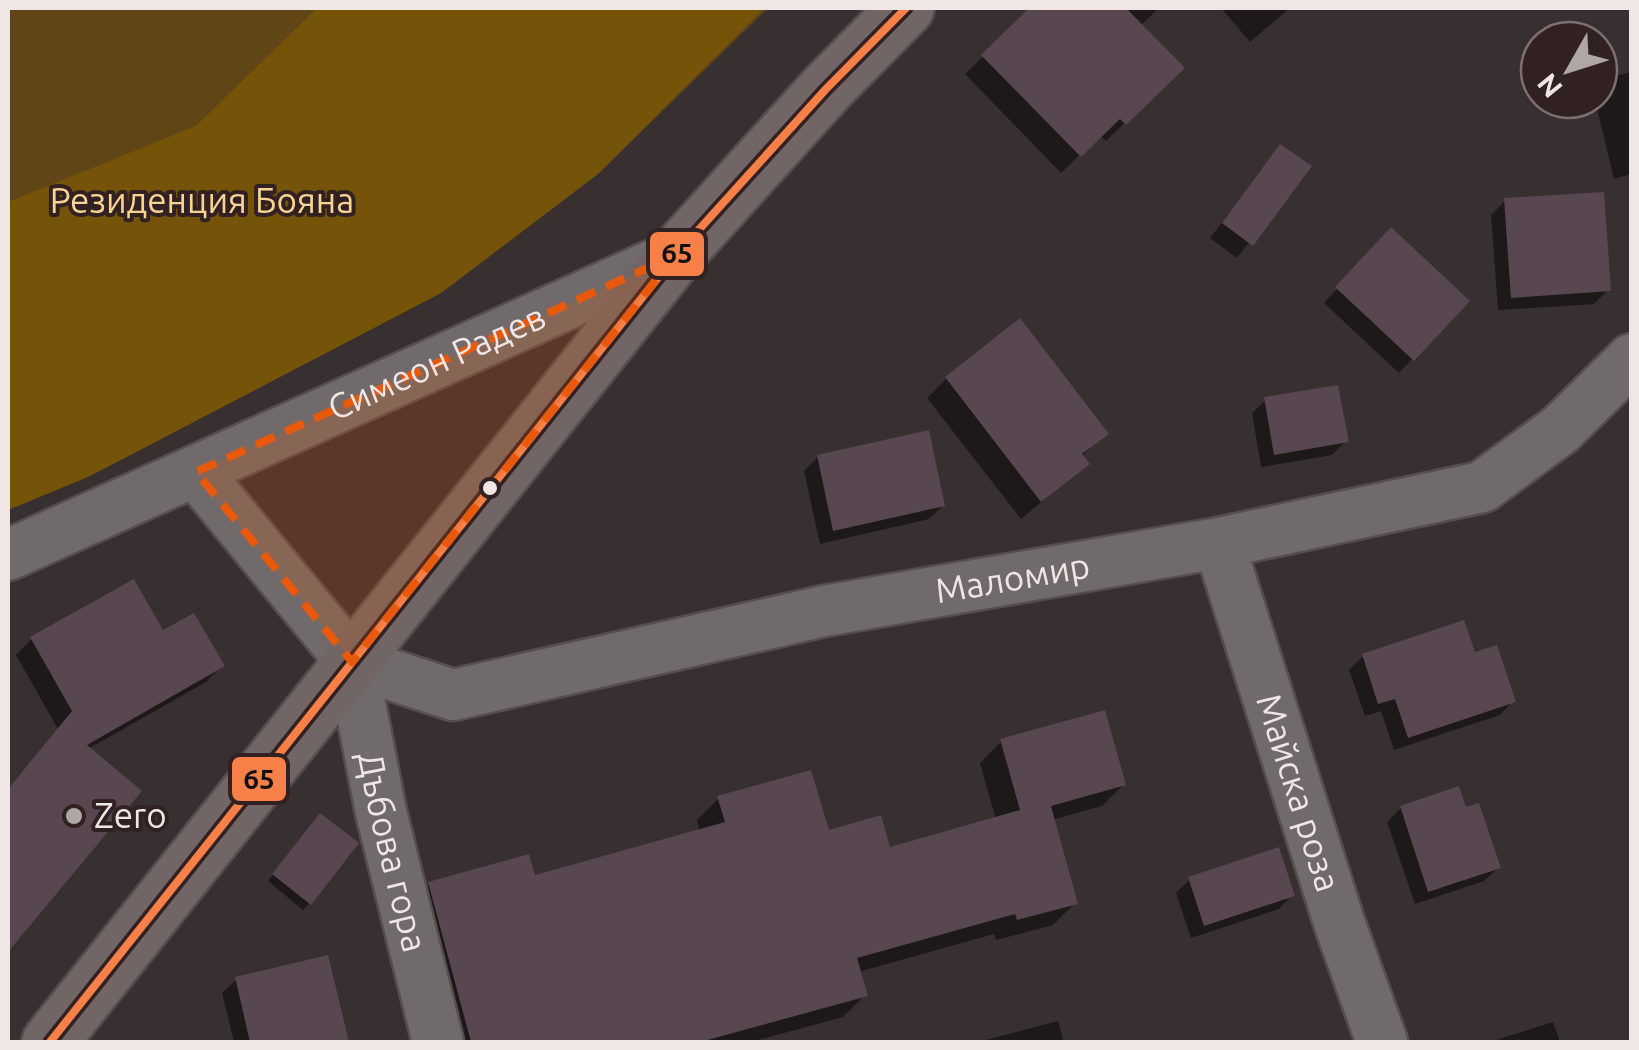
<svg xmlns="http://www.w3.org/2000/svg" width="1639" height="1050" font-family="Ubuntu,sans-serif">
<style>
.green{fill:#604617}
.forest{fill:#755308}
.shadow{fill:#0007}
.building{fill:#584650}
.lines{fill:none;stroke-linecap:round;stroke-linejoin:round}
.minor-casing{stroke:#554d4e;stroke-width:55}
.major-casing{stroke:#554d4e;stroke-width:60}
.minor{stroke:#716a6a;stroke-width:50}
.major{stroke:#716665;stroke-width:55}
.bus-1-casing{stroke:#312122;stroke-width:15}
.bus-1{stroke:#f78048;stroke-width:8}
.marked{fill:#e8590c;fill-opacity:0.2;stroke:#e8590c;stroke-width:8;stroke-dasharray:20 12;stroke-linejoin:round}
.bus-dot{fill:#f1e6e6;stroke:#312122;stroke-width:4}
.poi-dot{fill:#b0a6a6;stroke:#312122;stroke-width:4}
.labels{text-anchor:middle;stroke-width:8;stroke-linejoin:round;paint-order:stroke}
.park-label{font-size:35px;fill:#f9d391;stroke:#312122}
.street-label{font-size:35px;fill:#f1e6e6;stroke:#312122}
.poi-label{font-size:35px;fill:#f1e6e6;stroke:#312122;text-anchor:start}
.line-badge{stroke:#312122;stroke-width:4}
.pale-badge-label{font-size:28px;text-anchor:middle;font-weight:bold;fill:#111}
</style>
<rect width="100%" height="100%" fill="#382f30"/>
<polygon class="green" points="8,8 768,8 598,174 441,293 90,476 8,510"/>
<polygon class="forest" points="317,8 764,8 598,174 441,293 90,476 8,510 8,202 196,126"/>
<g class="shadow">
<polygon points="1033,8 1159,8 1140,26 1181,68 1106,141 1100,135 1061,173 965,74"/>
<polygon points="1221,8 1290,8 1250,42"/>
<polygon points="1632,72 1632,174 1614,179 1595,100 1599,100 1599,86 1606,78"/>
<polygon points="1281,147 1308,167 1237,258 1210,238"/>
<polygon points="1505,201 1608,290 1594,304 1498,310 1491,215"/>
<polygon points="1378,244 1412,359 1399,373 1324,303"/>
<polygon points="1019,322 1106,433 1081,457 1087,464 1021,519 927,398 946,379"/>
<polygon points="1266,400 1346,441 1332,455 1261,467 1252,413"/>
<polygon points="818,457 943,506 929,519 820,544 804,471"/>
<polygon points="162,634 222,666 206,682 88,749 138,791 8,948 8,789 58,729 16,655 32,639"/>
<polygon points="1473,655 1513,701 1500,715 1394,750 1381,711 1365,716 1349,670 1363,656"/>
<polygon points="1002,741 1123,785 1102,806 1052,820 1075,903 1053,925 996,940 994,934 858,972 865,995 843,1017 751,1042 445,1042 408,906 429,885 534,878 700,832 697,820 719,798 888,850 996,820 980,763"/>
<polygon points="1401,808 1498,868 1484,881 1415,904 1387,822"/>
<polygon points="314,823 309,903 303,910 268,881"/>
<polygon points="1190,879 1292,895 1279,909 1191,938 1176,893"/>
<polygon points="327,958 347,1042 234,1042 222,993 236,980"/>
<polygon points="1058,1021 1064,1042 978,1042"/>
<polygon points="1553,1022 1560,1042 1490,1042"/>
</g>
<g class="building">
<polygon points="1029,8 1126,8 1185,68 1126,125 1120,119 1081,157 981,55"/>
<polygon points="1280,144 1312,166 1253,246 1222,223"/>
<polygon points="1604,192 1611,291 1511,298 1504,198"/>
<polygon points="1391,227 1470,301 1414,361 1335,287"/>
<polygon points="1020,318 1109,434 1082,454 1090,464 1041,502 945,377"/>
<polygon points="1338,385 1349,442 1274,455 1264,397"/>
<polygon points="929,430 945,506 833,531 817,455"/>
<polygon points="134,579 163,630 194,613 225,666 87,745 142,791 8,952 8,789 72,711 30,637"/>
<polygon points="1464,620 1475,652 1497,645 1516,702 1408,738 1395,699 1378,704 1362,654"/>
<polygon points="1105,710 1126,785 1051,806 1078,904 1017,920 1015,914 857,958 868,996 700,1042 471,1042 428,882 529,854 535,875 725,822 717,796 811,770 829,830 881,815 890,847 1020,810 1000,739"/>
<polygon points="1459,786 1466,807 1479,803 1501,868 1428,892 1400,806"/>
<polygon points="320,813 359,843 311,905 272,874"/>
<polygon points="1279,847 1295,896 1204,926 1188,877"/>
<polygon points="328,955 349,1042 250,1042 235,977"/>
</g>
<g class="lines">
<g class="minor-casing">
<g id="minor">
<path id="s1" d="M196,472L352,662L381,812L438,1042"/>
<path id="s2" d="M1219,543L1340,925L1382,1042"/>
<path id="s3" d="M8,555L676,255"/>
<path id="s4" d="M352,662L453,695L824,611L1219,543L1482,487L1561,429L1632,359"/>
</g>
</g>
<g class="major-casing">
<polyline id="major" points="50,1042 676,255 826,89 906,8"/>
</g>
<use href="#minor" class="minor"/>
<use href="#major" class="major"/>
<g class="bus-1-casing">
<polyline id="bus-1" points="50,1042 676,255 826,89 906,8"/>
</g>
<use href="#bus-1" class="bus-1"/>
</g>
<path class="marked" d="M676,255L352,662L196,472L513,329Z"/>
<circle class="bus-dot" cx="490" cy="488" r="9"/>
<circle class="poi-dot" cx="74" cy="816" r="10"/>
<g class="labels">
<g class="park-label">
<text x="202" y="213">Резиденция Бояна</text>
</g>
<g class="street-label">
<text dy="12" stroke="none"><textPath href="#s3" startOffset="470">Симеон Радев</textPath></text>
<text dy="12" stroke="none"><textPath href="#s4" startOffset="678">Маломир</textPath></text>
<text dy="12" stroke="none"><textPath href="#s2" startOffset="262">Майска роза</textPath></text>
<text dy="12" stroke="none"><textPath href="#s1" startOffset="440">Дъбова гора</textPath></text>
</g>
<g class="poi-label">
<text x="94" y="828">Zero</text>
</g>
</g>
<g class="line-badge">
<rect x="648" y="230" width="58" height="48" rx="10" fill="#f78048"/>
<rect x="230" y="755" width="58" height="48" rx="10" fill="#f78048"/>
</g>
<g class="pale-badge-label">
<text x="677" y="263">65</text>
<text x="259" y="789">65</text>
</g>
<rect width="1639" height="1050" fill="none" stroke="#f1e6e6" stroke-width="20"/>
<g transform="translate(1569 70) rotate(231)"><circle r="48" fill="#312122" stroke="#7e7070" stroke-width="2.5"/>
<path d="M0-8L18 38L0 25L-18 38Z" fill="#b0a6a6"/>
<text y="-15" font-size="28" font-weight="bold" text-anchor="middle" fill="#f1e6e6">N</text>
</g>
</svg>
